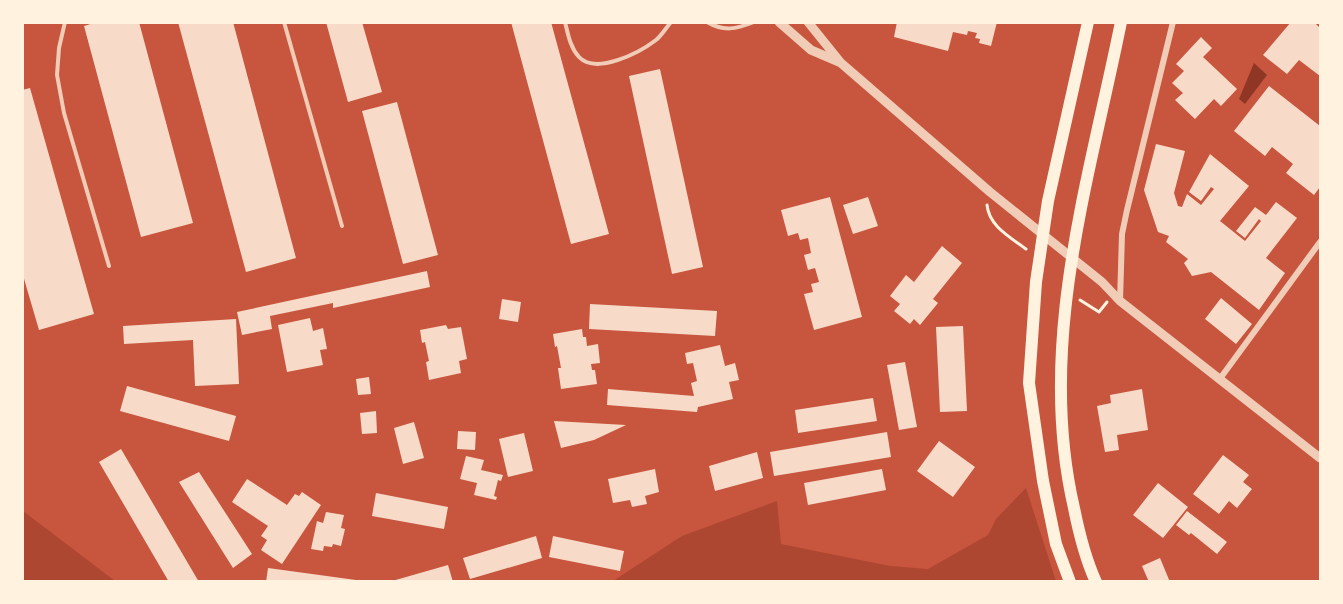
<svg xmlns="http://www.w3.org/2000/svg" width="1343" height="604" font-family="'Public Sans',sans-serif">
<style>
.green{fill:#ae4732}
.water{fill:#8f3625}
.building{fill:#f7dbc8}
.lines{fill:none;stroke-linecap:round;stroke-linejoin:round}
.path{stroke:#fff3e0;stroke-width:3}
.service{stroke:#f1ccb7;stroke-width:4}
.minor{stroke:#f1ccb7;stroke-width:6}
.tertiary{stroke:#f1ccb7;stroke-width:9}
.primary{stroke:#fff3e0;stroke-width:12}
</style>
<rect width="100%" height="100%" fill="#c8553d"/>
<g class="green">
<polygon points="1026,488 1056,581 613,581 682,536 777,501 781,544 890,566 928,569 988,535 996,519"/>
<polygon points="23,511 115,581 23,581"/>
</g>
<polygon class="water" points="1254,63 1267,75 1245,104 1239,99"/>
<g class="building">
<polygon points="97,22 139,22 193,223 141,237 84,26"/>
<polygon points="178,22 233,22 296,258 246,272"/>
<polygon points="326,22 362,22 382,92 348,102"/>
<polygon points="511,22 551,22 609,234 571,244"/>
<polygon points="897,22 997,22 991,46 979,43 980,39 975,38 977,33 968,31 967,35 953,32 948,51 894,37"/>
<polygon points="1291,22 1314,22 1320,28 1320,76 1299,60 1287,74 1263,55"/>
<polygon points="1201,37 1212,48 1203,57 1237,89 1221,106 1214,99 1195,119 1175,100 1183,93 1172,83 1184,71 1176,64"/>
<polygon points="660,69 703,267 672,274 629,76"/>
<polygon points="1269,86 1320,126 1320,187 1314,195 1286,173 1293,164 1272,147 1265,156 1234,131"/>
<polygon points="30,88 94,314 39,330 22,272 22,90"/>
<polygon points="397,102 438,255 403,264 362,111"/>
<polygon points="1156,144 1185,151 1174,193 1178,206 1182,207 1187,194 1201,205 1214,189 1211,187 1201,201 1189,192 1210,154 1249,186 1220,221 1245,241 1261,221 1259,219 1245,238 1236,231 1255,207 1266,215 1276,202 1297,218 1266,258 1285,273 1259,310 1211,272 1192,276 1184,263 1188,259 1166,242 1169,236 1158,232 1144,190"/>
<polygon points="830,197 862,317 814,330 804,294 813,292 811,284 819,282 815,268 808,270 804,255 811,253 808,238 800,240 798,233 788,236 781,210"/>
<polygon points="868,197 878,226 853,234 843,205"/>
<polygon points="942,246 962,263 933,299 938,303 920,325 914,319 910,324 894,311 900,304 890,296 906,275 914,282"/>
<polygon points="427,271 430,287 333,308 333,303 270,316 272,329 242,335 237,312"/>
<polygon points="1221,298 1252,324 1236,344 1205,319"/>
<polygon points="502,299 521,302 518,322 499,319"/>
<polygon points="590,304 717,311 715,336 589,329"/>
<polygon points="310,318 313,331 323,328 327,349 320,350 323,365 287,372 278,325"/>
<polygon points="236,319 239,384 195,386 193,340 124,344 123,326"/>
<polygon points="446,325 448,329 461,327 467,359 459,361 461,373 429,380 426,362 429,361 425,342 422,343 420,330"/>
<polygon points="963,326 967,411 940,412 936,327"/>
<polygon points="582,329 583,337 586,337 587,346 598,344 600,363 591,364 592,370 595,370 597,384 561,389 558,368 561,368 557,346 555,347 553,334"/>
<polygon points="720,345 725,366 735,363 739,380 729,382 733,399 698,407 697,412 607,405 608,389 694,396 691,383 697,381 693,363 687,364 685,353"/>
<polygon points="905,362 917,427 899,430 887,365"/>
<polygon points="369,377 371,394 358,395 356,379"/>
<polygon points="127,386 236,416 229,441 120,411"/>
<polygon points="1142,389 1148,430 1117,435 1119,450 1105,452 1097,406 1111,403 1110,395"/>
<polygon points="873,398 877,421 798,433 795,410"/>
<polygon points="376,411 377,433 362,434 360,413"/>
<polygon points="554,421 626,425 594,440 561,448"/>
<polygon points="414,422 424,458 403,464 394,428"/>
<polygon points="458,431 476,432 475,450 457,449"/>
<polygon points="887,432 891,457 774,476 770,452"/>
<polygon points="524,433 533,471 508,477 499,439"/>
<polygon points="939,441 975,467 953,497 917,471"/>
<polygon points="121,449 199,582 169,582 99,462"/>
<polygon points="757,452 763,478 715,491 709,466"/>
<polygon points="1223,455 1249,475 1243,482 1252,489 1237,508 1229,501 1219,514 1193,494"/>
<polygon points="466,456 484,460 481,470 503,475 501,481 498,480 494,496 497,497 496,500 474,495 477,483 460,479"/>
<polygon points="655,469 659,492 645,496 647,504 632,507 630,500 613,503 608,479"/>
<polygon points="882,469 886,490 808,505 804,483"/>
<polygon points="199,472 252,554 233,568 179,482"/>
<polygon points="247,479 287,505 295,494 299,496 302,492 321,505 282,564 261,550 267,540 261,536 268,526 232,502"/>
<polygon points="1158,483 1188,507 1163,538 1133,515"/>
<polygon points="376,493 448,507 444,529 372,516"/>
<polygon points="1187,511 1227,542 1217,554 1191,533 1189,535 1176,525"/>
<polygon points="326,512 344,515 341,528 345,529 341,546 333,544 332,547 324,546 323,551 311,549 317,521 323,523"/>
<polygon points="536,536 542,558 470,579 463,558"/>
<polygon points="553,536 624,551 620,571 549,557"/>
<polygon points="1160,558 1170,582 1149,582 1142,566"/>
<polygon points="448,565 453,582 392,582 392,581"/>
<polygon points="268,568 356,580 356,582 266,582"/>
</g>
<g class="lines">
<g class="path">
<path d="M987,205C989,226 1010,237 1026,249"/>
<polyline points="1080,300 1099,312 1107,302"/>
</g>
<g class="service">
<polyline points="65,22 59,48 57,75 64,113 109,266"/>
<polyline points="284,22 342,226"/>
<path d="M565,22C568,34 570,47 579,57C596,75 639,53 656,40C661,36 666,28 671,22"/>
<path d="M707,22C724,32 736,29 754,22"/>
</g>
<g class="minor">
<polyline points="1120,301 1122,234 1127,210 1173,22"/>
<polyline points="1219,380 1320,242"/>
</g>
<g class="tertiary">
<polyline points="779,22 811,50 839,62"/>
<polyline points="808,22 841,63 990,192 1102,282 1120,301 1320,458"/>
</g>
<g class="primary">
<polyline points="1070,582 1056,544 1043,481 1029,383 1036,282 1048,201 1088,22"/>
<path d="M1096,582C1085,558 1079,533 1074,508C1036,345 1089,181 1121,22"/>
</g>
</g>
<rect width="1343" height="604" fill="none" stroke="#fff3e0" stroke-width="48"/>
</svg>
